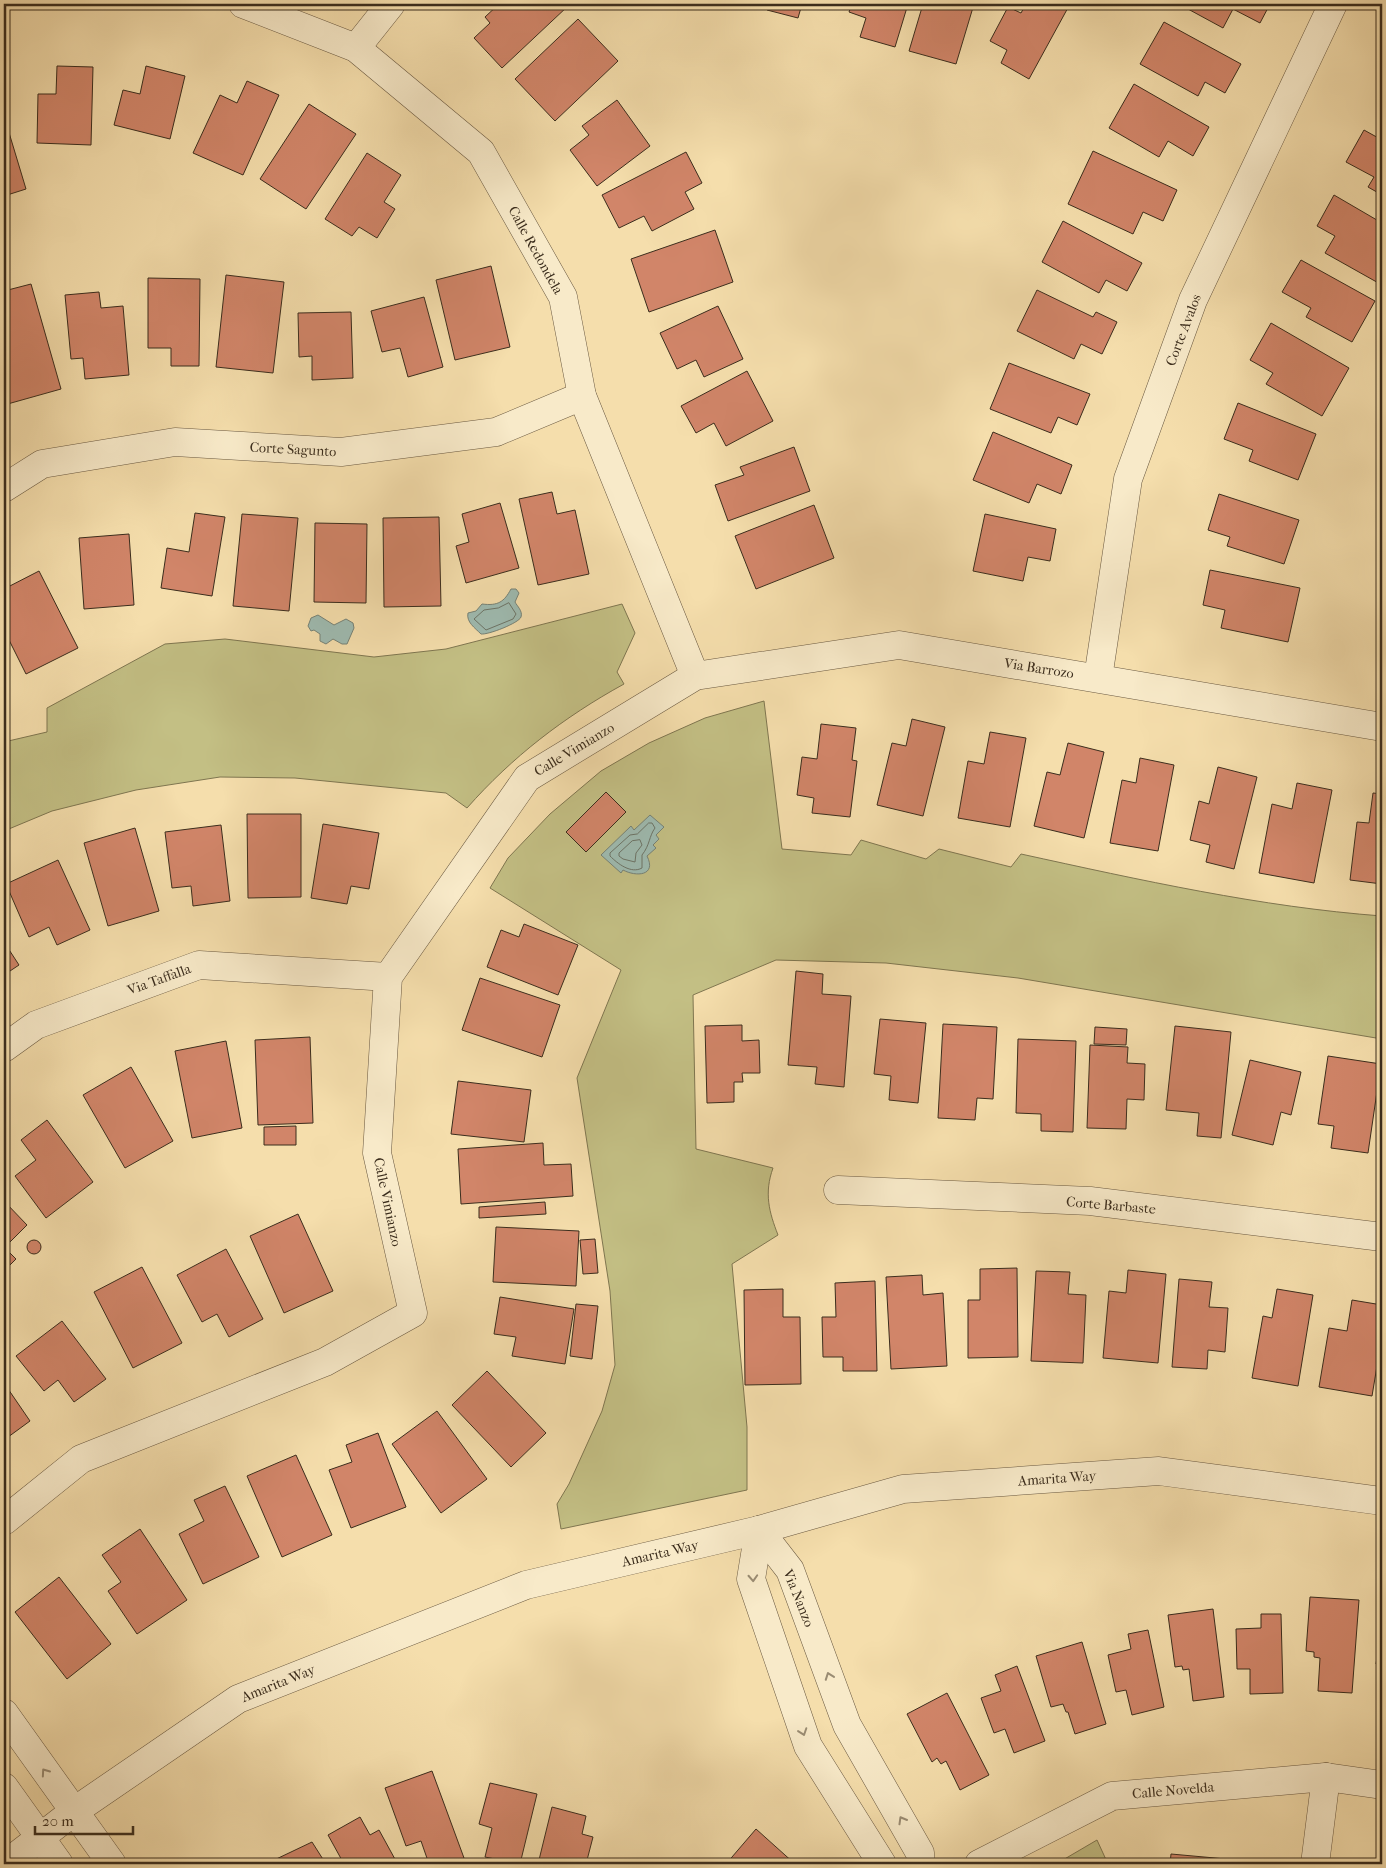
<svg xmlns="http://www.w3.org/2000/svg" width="1386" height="1868" font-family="'IM FELL French Canon',serif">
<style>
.green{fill:#c3bf84;stroke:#7f7650}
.water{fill:#9ebbb1;stroke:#768276}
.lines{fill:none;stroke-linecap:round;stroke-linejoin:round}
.shore{stroke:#6c7467;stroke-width:1}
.building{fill:#d18569;stroke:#3b2d1d}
.minor-casing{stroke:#6a5941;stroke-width:29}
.minor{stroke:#f8eac9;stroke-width:28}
.oneway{stroke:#9a8c73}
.labels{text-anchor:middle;stroke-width:5;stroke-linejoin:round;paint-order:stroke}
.street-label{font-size:14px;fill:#3b2d1d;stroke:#f8eac9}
</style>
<rect width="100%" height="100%" fill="#f5deac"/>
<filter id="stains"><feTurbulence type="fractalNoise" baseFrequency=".004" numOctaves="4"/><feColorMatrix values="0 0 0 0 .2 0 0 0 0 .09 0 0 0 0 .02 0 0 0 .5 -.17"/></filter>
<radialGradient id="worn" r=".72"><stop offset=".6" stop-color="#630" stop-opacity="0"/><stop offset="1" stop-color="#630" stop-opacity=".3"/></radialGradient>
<g class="green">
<path d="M622,604L635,633L617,672L624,684C564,717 512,757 467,808L446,793L295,778L220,777L136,790L52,811L4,831V742L47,732V708L165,644L225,639L374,657L446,649Z"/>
<path d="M764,701L782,849L851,855L861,840L926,859L939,849L1011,867L1021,854C1140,880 1261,907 1382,916V1039L1018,978L886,963L776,960L693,995L696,1149L773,1168C764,1193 769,1212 778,1235L732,1264L747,1427V1490L561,1529L557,1504L569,1484L602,1411L615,1365L610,1291L577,1078L621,970L490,888L508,858L550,814L601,771L649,743L705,718Z"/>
<polygon points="1097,1840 1108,1864 1056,1864"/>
</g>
<g class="water">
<path d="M511,589H516L519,593L515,602C517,606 523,611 521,617C519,623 488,635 481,634C475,628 466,622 468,613L476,611L482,604C498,606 504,602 511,589Z"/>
<polygon points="318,615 334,625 346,619 353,623 354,628 347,644 342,644 333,639 326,644 320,641 320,634 314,630 311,631 308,626 311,618"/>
<path d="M650,815L664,827L656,835L659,839L653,845L656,848L647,856C657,876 636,877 623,870L621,873L601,855L631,826L634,830Z"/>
</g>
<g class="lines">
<g class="shore">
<polygon points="509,603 516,614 513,619 486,630 474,619 484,610 498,608"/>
<path d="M649,823H652L655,828C649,836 650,845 642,855V868C631,874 618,864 610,856V853L630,835L637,834Z"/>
<polygon points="640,840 642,845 636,853 635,862 623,859 619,856 619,853 632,841"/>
</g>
</g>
<g class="building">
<polygon points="499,4 566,4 568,6 502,68 474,38 490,23 485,17"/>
<polygon points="768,4 802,4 798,18 767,10"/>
<polygon points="852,4 908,4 895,47 860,37 866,18 849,12"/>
<polygon points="923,4 974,4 956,64 909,51"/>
<polygon points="1026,4 1070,4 1029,79 1001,63 1007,50 990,41 1008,7 1021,13"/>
<polygon points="1191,4 1270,4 1260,23 1233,9 1223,28 1188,9"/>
<polygon points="578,19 618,61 555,121 515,79"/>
<polygon points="1164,22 1241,64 1225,93 1205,82 1198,96 1140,64"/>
<polygon points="57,66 93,67 91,145 37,143 38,94 56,94"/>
<polygon points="146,66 185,76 170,139 114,125 123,90 140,94"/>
<polygon points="247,81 279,95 243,175 193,153 220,95 237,103"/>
<polygon points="1134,84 1209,127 1193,156 1168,141 1159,157 1109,128"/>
<polygon points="617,100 650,146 597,186 570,150 589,135 582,126"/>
<polygon points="309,104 356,134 306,209 260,179"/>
<polygon points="4,116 26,189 4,196"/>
<polygon points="1364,130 1382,140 1382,195 1368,187 1374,177 1346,162"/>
<polygon points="1093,151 1177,190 1163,221 1143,212 1133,234 1068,204"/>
<polygon points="686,152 702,183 685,192 694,209 652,231 644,216 619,228 602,195"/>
<polygon points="367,153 401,175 384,202 395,209 377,238 359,227 352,236 325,219"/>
<polygon points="1334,195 1382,223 1382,285 1325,253 1335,236 1317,226"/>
<polygon points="1063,221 1142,263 1127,291 1106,280 1099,293 1042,262"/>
<polygon points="715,230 733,282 649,312 631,259"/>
<polygon points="1301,260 1375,301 1352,342 1306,317 1311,308 1282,292"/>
<polygon points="491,266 510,347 455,360 436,280"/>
<polygon points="226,275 284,282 273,373 216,367"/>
<polygon points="148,278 200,279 199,366 171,366 171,348 148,348"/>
<polygon points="31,284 61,389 4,405 4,291"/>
<polygon points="1037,290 1093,317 1096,312 1117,322 1102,354 1081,344 1074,359 1017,331"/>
<polygon points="99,292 101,308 123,306 129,375 85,379 83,358 71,359 65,295"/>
<polygon points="424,297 443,367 408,377 400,348 382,352 371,311"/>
<polygon points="718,306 743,359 704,377 696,360 677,369 660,333"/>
<polygon points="351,312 353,378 312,380 312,356 299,357 298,313"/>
<polygon points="1271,323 1349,368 1322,416 1266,384 1273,373 1250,360"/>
<polygon points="1009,363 1090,394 1077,425 1058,417 1051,433 990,409"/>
<polygon points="747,371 773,421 726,446 714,423 696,433 681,406"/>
<polygon points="1238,403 1316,434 1298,480 1249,461 1253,450 1224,439"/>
<polygon points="993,432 1072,465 1061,494 1037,484 1029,503 973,480"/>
<polygon points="794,447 810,491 728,521 715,485 744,475 740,467"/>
<polygon points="552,492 557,514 575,510 589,574 538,585 519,499"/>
<polygon points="1219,494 1299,520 1284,564 1227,546 1230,537 1208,530"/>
<polygon points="500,503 519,568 466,583 456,546 469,542 462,514"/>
<polygon points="814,505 834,558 756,589 735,536"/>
<polygon points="195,513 225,517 212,596 161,588 167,548 189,552"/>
<polygon points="242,514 298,518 289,611 233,606"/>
<polygon points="985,514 1056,529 1050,561 1028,557 1023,581 973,571"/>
<polygon points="439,517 441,606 384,607 383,518"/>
<polygon points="315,523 367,524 366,603 314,602"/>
<polygon points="129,534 134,605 84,609 79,538"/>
<polygon points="1210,570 1300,588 1288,642 1221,628 1225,610 1203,605"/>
<polygon points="39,571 78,648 26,674 4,630 4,589"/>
<polygon points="912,719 945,727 923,816 877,805 892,743 906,746"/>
<polygon points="821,724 856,728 852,760 857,761 850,817 812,813 814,798 797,795 802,757 817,759"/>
<polygon points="990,732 1026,738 1010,827 958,818 968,761 984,764"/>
<polygon points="1068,743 1104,752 1084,838 1034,826 1047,772 1060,775"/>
<polygon points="1140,758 1174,765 1158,851 1110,843 1122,780 1136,783"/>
<polygon points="1218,767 1257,777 1234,869 1206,862 1210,845 1190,840 1199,801 1209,804"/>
<polygon points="1297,783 1332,790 1314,883 1259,873 1272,804 1292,809"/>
<polygon points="606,792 626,812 586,852 566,832"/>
<polygon points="1373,793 1382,794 1382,884 1350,880 1357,822 1369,823"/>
<polygon points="247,814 301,814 301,897 248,898"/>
<polygon points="323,824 379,833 369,889 351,886 347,904 311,898"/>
<polygon points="221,825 230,901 193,906 191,886 172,888 165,832"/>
<polygon points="135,828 159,911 108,926 84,843"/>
<polygon points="58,860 90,930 57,945 49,927 29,937 6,884"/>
<polygon points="524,924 578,945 558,995 487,967 501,930 519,937"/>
<polygon points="4,942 19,965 4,975"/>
<polygon points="796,971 823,974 822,994 851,996 844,1087 815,1084 817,1067 788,1065"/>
<polygon points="480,978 560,1005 542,1057 462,1030"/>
<polygon points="880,1019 926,1023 918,1103 889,1100 891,1076 874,1074"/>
<polygon points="943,1024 997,1027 993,1099 977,1098 975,1120 938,1118"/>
<polygon points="742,1025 742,1041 759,1040 760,1073 742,1073 743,1082 734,1082 734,1102 707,1103 705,1026"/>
<polygon points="1175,1026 1231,1032 1221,1138 1197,1136 1199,1113 1166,1110"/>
<polygon points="1095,1027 1127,1029 1126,1045 1094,1044"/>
<polygon points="310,1037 313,1123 258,1125 255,1040"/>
<polygon points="1018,1039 1076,1041 1073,1132 1041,1131 1041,1114 1016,1113"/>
<polygon points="226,1041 242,1128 192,1138 175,1051"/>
<polygon points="1090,1045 1128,1047 1127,1063 1145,1064 1144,1100 1127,1099 1126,1129 1087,1128"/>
<polygon points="1328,1056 1381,1064 1368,1153 1331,1148 1334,1126 1318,1124"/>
<polygon points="1250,1060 1301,1072 1291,1115 1281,1112 1273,1145 1232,1135"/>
<polygon points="131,1067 173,1141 125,1168 83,1095"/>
<polygon points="458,1081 531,1090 524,1142 451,1134"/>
<polygon points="47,1120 93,1182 46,1218 15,1176 36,1160 21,1140"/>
<polygon points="296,1126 296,1145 264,1145 264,1127"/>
<polygon points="543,1143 544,1165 571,1164 573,1196 461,1204 458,1149"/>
<polygon points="4,1201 27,1225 4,1248"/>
<polygon points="545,1202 546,1214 479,1218 479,1207"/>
<polygon points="298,1214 333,1291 284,1313 250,1236"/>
<polygon points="496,1227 579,1231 576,1286 493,1282"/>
<polygon points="595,1239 598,1273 583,1274 580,1240"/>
<circle cx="34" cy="1247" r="7"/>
<polygon points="6,1249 16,1259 4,1271 4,1251"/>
<polygon points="226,1249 263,1319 229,1337 217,1314 202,1322 177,1275"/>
<polygon points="142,1267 182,1343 133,1368 94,1292"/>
<polygon points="1017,1268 1018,1357 968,1358 968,1300 980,1300 980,1269"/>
<polygon points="1128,1270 1166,1274 1158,1363 1103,1358 1109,1291 1126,1293"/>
<polygon points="1036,1271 1070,1272 1068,1294 1086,1295 1083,1363 1031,1361"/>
<polygon points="922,1275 923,1295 943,1293 947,1366 891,1369 886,1277"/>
<polygon points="1179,1279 1212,1282 1209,1307 1228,1308 1225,1352 1208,1350 1207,1369 1172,1367"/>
<polygon points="875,1281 877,1371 843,1371 843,1357 823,1357 822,1317 836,1317 835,1283"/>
<polygon points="783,1289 783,1317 800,1317 801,1384 745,1385 744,1290"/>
<polygon points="1277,1289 1313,1295 1298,1386 1252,1378 1263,1316 1272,1318"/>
<polygon points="500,1297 574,1309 565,1364 512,1356 516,1337 494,1334"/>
<polygon points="1352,1300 1382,1305 1382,1336 1372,1396 1319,1387 1329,1328 1347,1331"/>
<polygon points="576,1304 598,1306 592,1359 570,1356"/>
<polygon points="62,1321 106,1379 74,1402 58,1380 44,1391 16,1356"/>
<polygon points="487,1371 546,1433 511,1467 452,1405"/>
<polygon points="4,1383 30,1421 4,1440"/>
<polygon points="437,1411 487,1479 441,1513 392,1444"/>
<polygon points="378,1433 406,1507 351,1528 329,1470 352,1462 346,1445"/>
<polygon points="296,1455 332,1535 282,1557 247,1476"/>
<polygon points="225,1486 259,1557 203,1584 179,1534 204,1521 194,1500"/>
<polygon points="140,1529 187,1600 137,1634 108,1591 121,1582 102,1555"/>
<polygon points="59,1577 111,1644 67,1679 15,1612"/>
<polygon points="1310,1597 1359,1600 1352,1693 1318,1691 1320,1658 1314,1657 1314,1652 1306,1651"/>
<polygon points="1213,1609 1224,1697 1193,1701 1189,1669 1183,1670 1182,1666 1175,1667 1168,1615"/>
<polygon points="1261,1614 1281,1614 1283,1693 1250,1694 1250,1669 1237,1669 1236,1629 1261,1628"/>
<polygon points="1382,1624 1382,1665 1376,1664"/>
<polygon points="1148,1630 1164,1707 1132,1715 1126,1690 1116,1692 1108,1655 1131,1649 1128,1634"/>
<polygon points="1082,1642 1106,1724 1075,1734 1068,1712 1066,1712 1063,1704 1051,1707 1036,1656"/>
<polygon points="1017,1666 1045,1741 1014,1753 1005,1729 994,1733 981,1698 1001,1691 995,1675"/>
<polygon points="947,1693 989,1775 960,1790 946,1761 941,1764 937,1758 932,1762 907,1714"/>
<polygon points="432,1771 464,1858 446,1864 429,1864 421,1841 406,1846 385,1788"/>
<polygon points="490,1783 537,1794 520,1864 485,1857 492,1828 479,1824"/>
<polygon points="552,1807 586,1816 582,1834 593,1837 586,1864 538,1864"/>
<polygon points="360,1817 370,1835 379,1830 396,1861 390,1864 344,1864 328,1835"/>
<polygon points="756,1829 795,1864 726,1864"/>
<polygon points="312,1842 326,1864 271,1864 270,1862"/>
<polygon points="1171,1854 1226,1859 1225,1864 1170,1864"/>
</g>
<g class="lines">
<g class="minor-casing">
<g id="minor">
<polyline points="243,4 356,48 481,152 563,297 582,396 695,676"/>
<polyline points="356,48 391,4"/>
<polyline points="4,488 42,464 175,442 341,452 496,432 582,396"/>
<polyline points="1098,678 1128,479 1193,300 1333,4"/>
<polyline points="4,1048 36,1025 199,965 388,977"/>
<polyline points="838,1190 1090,1201 1382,1237"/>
<polyline points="4,1521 81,1459 325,1362 413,1313 377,1153 388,977 527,778 695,676 899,645 1382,727"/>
<polyline points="759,1530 790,1570 847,1725 920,1853 921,1864"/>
<polyline points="759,1530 751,1579 808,1746 882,1864"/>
<polyline points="4,1713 112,1864"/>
<polyline points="4,1787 59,1864"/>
<polyline points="6,1864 73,1812 238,1699 526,1585 759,1530 903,1489 1159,1471 1382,1501"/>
<polyline points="979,1864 1112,1796 1326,1777 1382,1785"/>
<polyline points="1315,1864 1326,1777"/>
</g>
</g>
<use href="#minor" class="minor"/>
</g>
<defs><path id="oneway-chevron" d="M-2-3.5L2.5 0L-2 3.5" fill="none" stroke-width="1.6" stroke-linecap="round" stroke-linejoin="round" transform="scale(1.25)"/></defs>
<g class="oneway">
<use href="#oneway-chevron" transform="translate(753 1578) rotate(87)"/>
<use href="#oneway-chevron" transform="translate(829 1676) rotate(-110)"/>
<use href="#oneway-chevron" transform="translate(803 1732) rotate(71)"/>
<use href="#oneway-chevron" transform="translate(45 1772) rotate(-125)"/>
<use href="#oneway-chevron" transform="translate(902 1820) rotate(-120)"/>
</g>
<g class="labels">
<g class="street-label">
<text transform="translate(536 250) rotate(61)" y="5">Calle Redondela</text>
<text transform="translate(1183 330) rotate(-69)" y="5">Corte Avalos</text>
<text transform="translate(293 449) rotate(3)" y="5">Corte Sagunto</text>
<text transform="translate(1039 668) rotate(9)" y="5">Via Barrozo</text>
<text transform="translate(574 749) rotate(-31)" y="5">Calle Vimianzo</text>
<text transform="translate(159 979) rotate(-20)" y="5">Via Taffalla</text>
<text transform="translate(388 1202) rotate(78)" y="5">Calle Vimianzo</text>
<text transform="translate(1111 1205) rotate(5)" y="5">Corte Barbaste</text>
<text transform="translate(1057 1478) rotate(-4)" y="5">Amarita Way</text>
<text transform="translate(660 1553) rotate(-13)" y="5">Amarita Way</text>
<text transform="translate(799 1598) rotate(68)" y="5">Via Nanzo</text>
<text transform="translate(278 1683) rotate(-22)" y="5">Amarita Way</text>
<text transform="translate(1173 1790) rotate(-5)" y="5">Calle Novelda</text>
</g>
</g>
<rect width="1386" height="1868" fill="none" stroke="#f5deac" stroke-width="20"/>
<rect x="5" y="5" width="1376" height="1858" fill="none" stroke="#3b2d1d" stroke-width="2.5"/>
<rect x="10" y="10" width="1366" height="1848" fill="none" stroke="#3b2d1d"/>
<path d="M35 1826v8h98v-8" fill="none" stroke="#3b2d1d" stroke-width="2.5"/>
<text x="42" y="1826" font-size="15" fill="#3b2d1d" stroke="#f8eac9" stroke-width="4" paint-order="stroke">20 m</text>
<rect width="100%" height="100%" filter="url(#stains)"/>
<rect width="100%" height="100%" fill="url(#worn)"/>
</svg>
